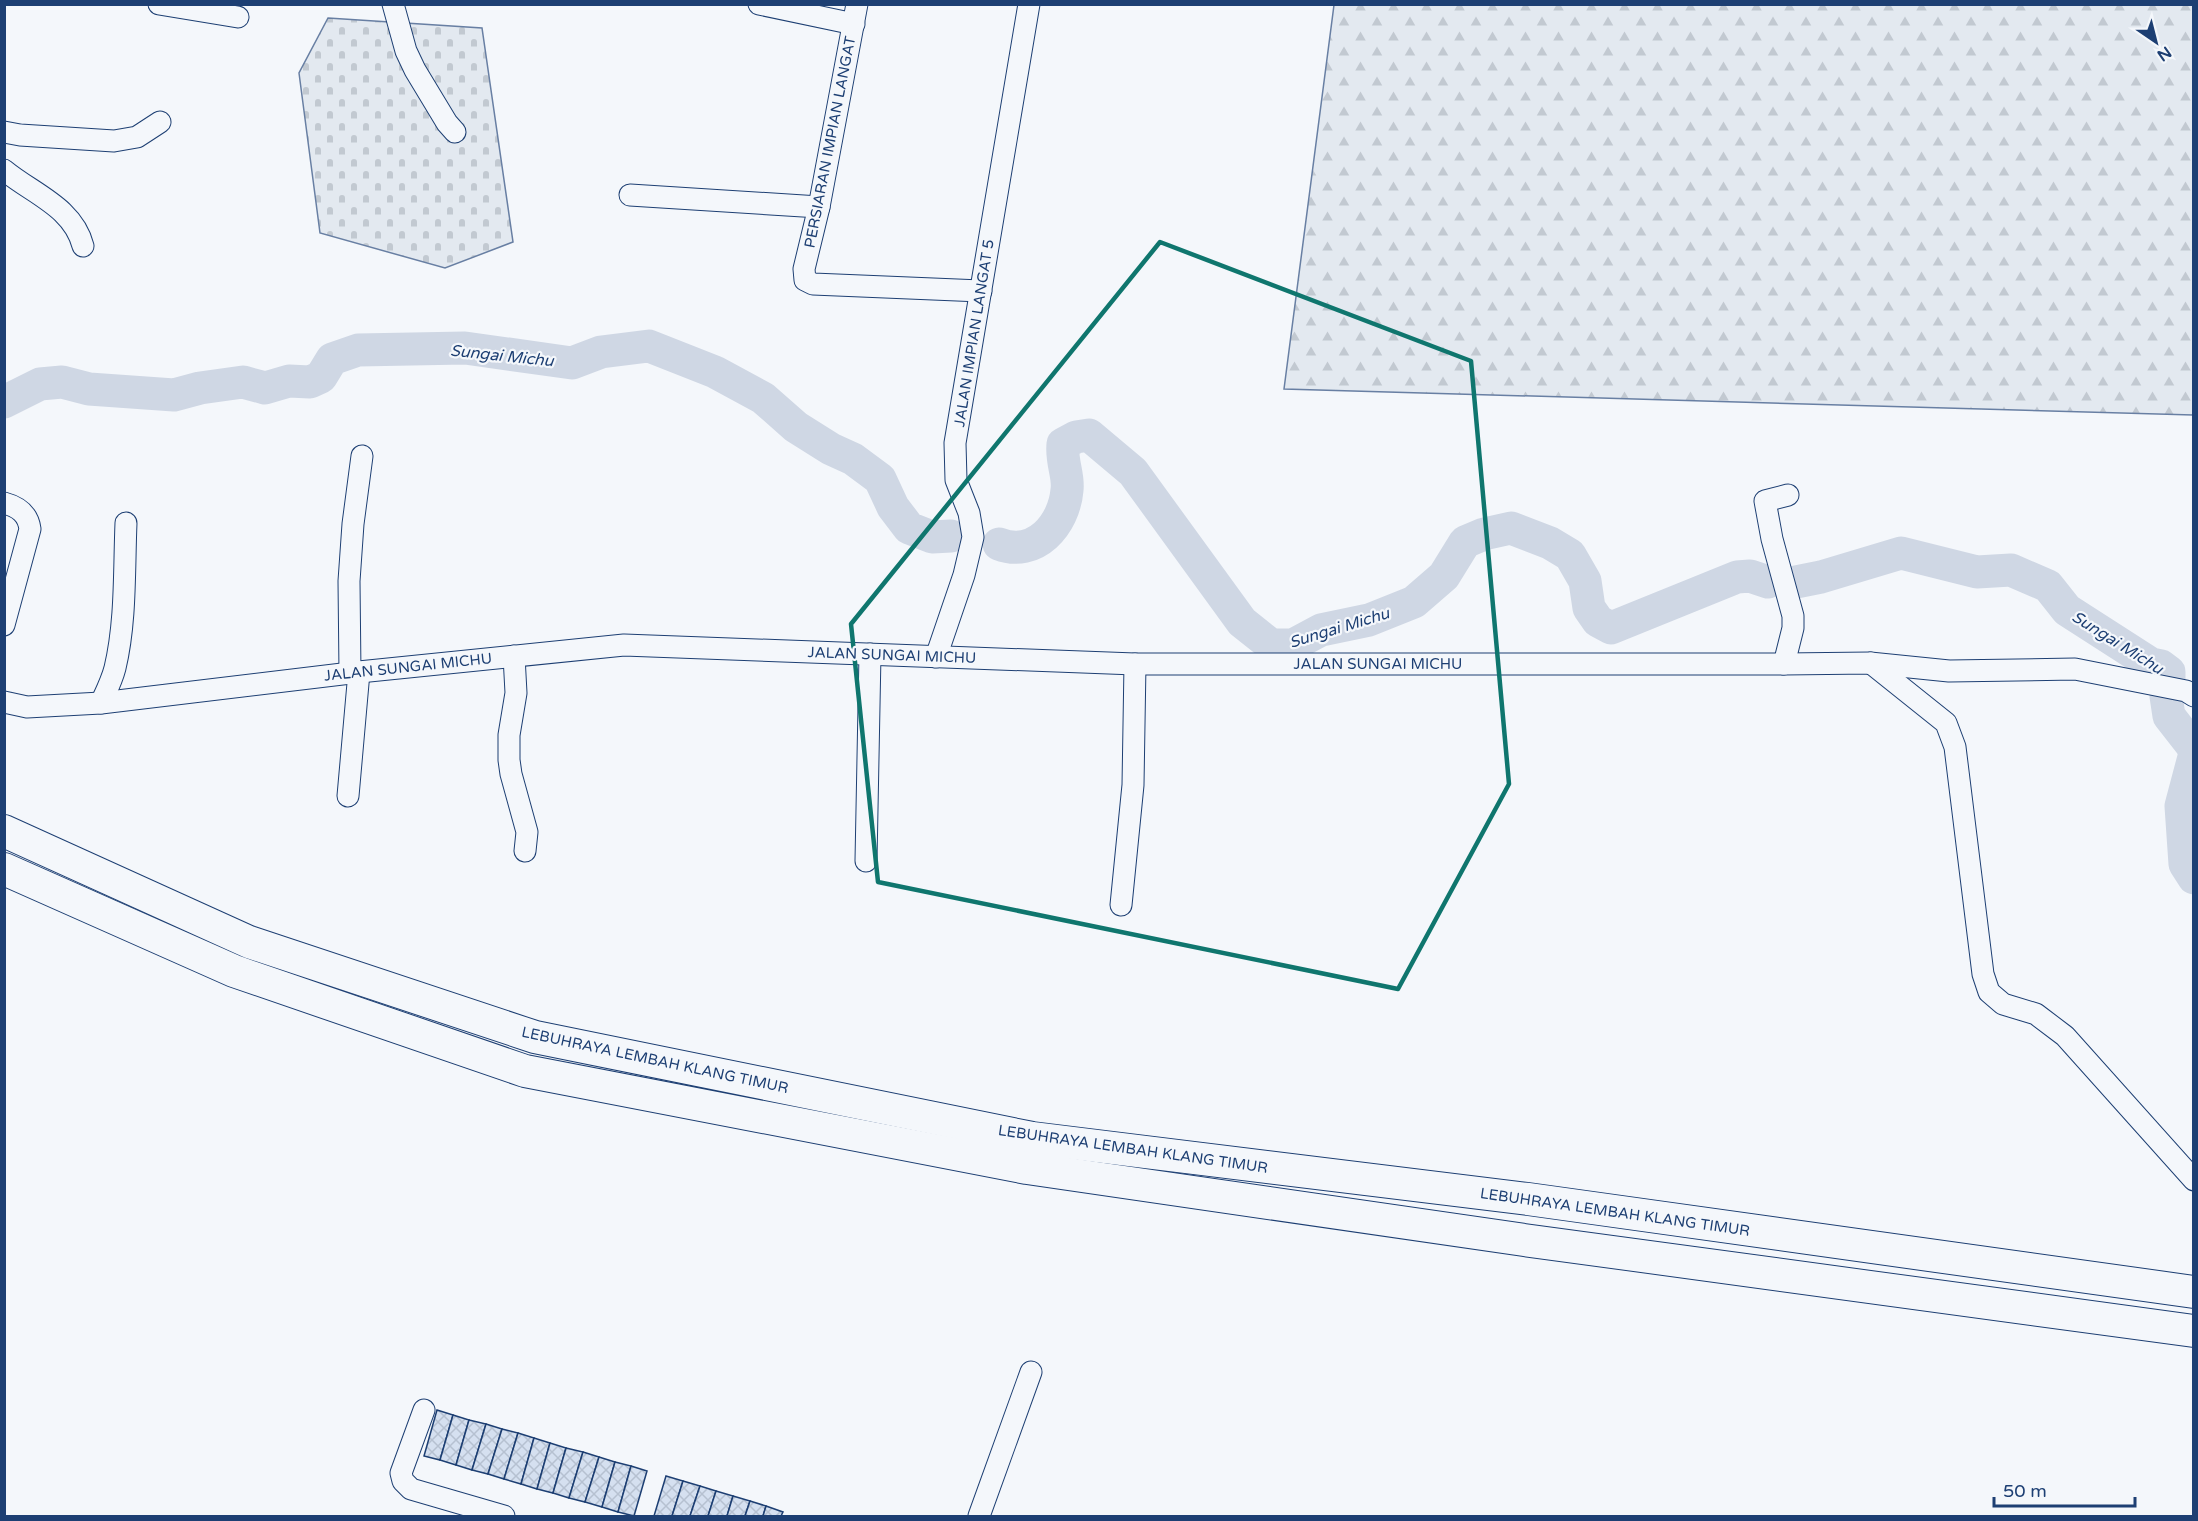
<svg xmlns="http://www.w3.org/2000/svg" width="2198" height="1521" font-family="'Varela Round',sans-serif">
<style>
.forest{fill:url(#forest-firs);stroke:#687fa3;stroke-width:1.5}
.cemetery{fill:url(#cemetery-stones);stroke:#687fa3;stroke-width:1.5}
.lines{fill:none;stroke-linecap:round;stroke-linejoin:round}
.river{stroke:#cfd7e4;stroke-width:33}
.building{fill:url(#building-cross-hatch);stroke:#1d3f73;stroke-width:1.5}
.minor-casing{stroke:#1d3f73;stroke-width:23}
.highway-casing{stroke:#1d3f73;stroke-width:34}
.minor{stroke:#f4f7fb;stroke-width:21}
.highway{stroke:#f4f7fb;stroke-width:32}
.marked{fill:none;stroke:#0f766e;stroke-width:4.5;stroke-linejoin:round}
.labels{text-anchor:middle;stroke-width:4.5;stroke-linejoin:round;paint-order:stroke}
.street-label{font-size:15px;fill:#1d3f73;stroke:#f4f7fb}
.water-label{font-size:16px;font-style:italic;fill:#1d3f73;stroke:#f4f7fb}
</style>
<defs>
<pattern id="forest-firs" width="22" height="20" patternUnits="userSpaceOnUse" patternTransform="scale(1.5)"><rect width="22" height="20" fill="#e3e9f0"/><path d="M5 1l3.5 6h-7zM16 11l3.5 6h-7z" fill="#c2c9d1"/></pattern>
<pattern id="cemetery-stones" width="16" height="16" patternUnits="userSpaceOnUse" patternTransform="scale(1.5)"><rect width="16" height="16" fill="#e3e9f0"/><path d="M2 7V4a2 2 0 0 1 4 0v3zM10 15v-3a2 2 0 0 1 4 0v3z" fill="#c2c9d1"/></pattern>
<pattern id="building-cross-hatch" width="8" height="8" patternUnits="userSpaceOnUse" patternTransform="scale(1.5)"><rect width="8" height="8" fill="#d5e0f0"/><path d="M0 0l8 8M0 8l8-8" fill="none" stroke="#b6c1d1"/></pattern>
</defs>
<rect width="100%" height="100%" fill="#f4f7fb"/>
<polygon class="forest" points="1334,5 2193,5 2193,415 1284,389"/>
<polygon class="cemetery" points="328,18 482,28 513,242 445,268 320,233 299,73"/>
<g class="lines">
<g class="river">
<polyline points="4,402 40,384 62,382 89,389 174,395 200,388 243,382 265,388 289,381 310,382 321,377 332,359 358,350 465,348 572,363 601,352 649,346 715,372 763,398 796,427 831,449 853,459 880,479 893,507 909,528 932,537 951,536"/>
<path d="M999,544C1035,558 1064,525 1067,490C1069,475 1061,462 1063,444L1076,437L1089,435L1133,472L1242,622L1271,645H1293L1321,630L1369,620L1414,602L1444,576L1465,542L1484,534L1511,528L1550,543L1570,555L1585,581L1589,608L1598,621L1611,628L1737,577L1750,576L1768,582"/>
<polyline points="1796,582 1821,577 1901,553 1977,572 2011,570 2048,586 2067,610 2151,664 2161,666 2169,672 2169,679"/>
<polyline points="2166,696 2169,716 2194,748"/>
<polyline points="2194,757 2181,806 2185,864 2194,878"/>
</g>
</g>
<g class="building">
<polygon points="437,1410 453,1415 440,1460 424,1456"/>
<polygon points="453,1415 469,1420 456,1465 440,1460"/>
<polygon points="469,1420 486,1424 472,1470 456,1465"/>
<polygon points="486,1424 502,1429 488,1474 472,1470"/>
<polygon points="502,1429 518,1433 504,1479 488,1474"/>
<polygon points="518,1433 534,1438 521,1484 504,1479"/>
<polygon points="534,1438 550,1443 537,1489 521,1484"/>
<polygon points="550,1443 566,1448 553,1493 537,1489"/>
<polygon points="566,1448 583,1452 569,1498 553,1493"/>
<polygon points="583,1452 599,1457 585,1502 569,1498"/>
<polygon points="599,1457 615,1462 602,1507 585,1502"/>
<polygon points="615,1462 631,1466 618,1512 602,1507"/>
<polygon points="631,1466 647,1471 634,1516 618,1512"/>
<polygon points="666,1476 683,1481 672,1516 654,1516"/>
<polygon points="683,1481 700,1486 690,1516 672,1516"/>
<polygon points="700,1486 716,1491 708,1516 690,1516"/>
<polygon points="716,1491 733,1496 727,1516 708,1516"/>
<polygon points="733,1496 750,1501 745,1516 727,1516"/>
<polygon points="750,1501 766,1506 763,1516 745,1516"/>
<polygon points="766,1506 783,1512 781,1516 763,1516"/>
</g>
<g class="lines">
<g class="minor-casing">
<g id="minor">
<polyline points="159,4 238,17"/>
<polyline points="393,4 406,51 415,70 447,123 455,132"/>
<polyline points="759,4 854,24"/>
<polyline points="857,4 819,207 804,269 805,280 813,284 981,291"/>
<polyline points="4,132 20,135 114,141 137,137 160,122"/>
<path d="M4,170C33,194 73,207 83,246"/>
<polyline points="630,195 819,207"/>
<path d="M4,503C19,507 28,514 30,529L4,625"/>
<polyline points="514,656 516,693 509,735 509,760 511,774 527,832 525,851"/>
<polyline points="936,657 964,575 973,537 969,513 956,480 955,443 1029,4"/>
<polyline points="1871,663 1946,723 1955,747 1983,974 1989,992 2003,1004 2036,1014 2065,1036 2194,1180"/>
<polyline points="1784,664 1793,628 1793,616 1772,539 1765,501 1788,495"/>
<polyline points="350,673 349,581 353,524 362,456"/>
<polyline points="4,702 27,707 101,703 359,672 624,645 1135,664 1784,664 1870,663 1949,671 2075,669 2186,691 2194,696"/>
<path d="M101,703C106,692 112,680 115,668C126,622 124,571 126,523"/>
<polyline points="348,796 359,672"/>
<polyline points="866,861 870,654"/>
<polyline points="1121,905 1133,785 1135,664"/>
<polyline points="424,1410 401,1473 403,1481 411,1489 504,1516"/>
<polyline points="979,1516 1031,1372"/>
</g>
</g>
<g class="highway-casing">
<g id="highway">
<polyline points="4,831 249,942 535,1037 1032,1138 1528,1199 2194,1292"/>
<polyline points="4,869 234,971 525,1071 1027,1168 1524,1240 2194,1331"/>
</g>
</g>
<use href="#minor" class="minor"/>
<use href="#highway" class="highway"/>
</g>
<path class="marked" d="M1160,242L1471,361L1509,784L1398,989L878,882L851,624Z"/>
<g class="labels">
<g class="street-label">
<text transform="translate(830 142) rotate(-79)" y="5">PERSIARAN IMPIAN LANGAT</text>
<text transform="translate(974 333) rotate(-81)" y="5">JALAN IMPIAN LANGAT 5</text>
<text transform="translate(892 655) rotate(2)" y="5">JALAN SUNGAI MICHU</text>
<text x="1378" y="669">JALAN SUNGAI MICHU</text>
<text transform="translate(408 667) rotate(-6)" y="5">JALAN SUNGAI MICHU</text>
<text transform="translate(655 1060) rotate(12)" y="5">LEBUHRAYA LEMBAH KLANG TIMUR</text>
<text transform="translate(1133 1149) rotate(8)" y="5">LEBUHRAYA LEMBAH KLANG TIMUR</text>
<text transform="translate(1615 1212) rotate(8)" y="5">LEBUHRAYA LEMBAH KLANG TIMUR</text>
</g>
<g class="water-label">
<text transform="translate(502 355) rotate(6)" y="6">Sungai Michu</text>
<text transform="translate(1339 627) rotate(-17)" y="6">Sungai Michu</text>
<text transform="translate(2118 642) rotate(32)" y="6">Sungai Michu</text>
</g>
</g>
<rect width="2198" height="1521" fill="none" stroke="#1d3f73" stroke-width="12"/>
<g transform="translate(2156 42) rotate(145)" stroke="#f4f7fb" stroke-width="4.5" paint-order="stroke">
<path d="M0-4.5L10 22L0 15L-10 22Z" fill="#1d3f73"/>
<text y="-9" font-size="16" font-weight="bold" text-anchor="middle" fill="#1d3f73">N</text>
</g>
<path d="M1994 1497v9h141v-9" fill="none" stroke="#1d3f73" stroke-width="3"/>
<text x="2003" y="1497" font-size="18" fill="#1d3f73" stroke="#f4f7fb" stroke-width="4.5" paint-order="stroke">50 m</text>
</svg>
